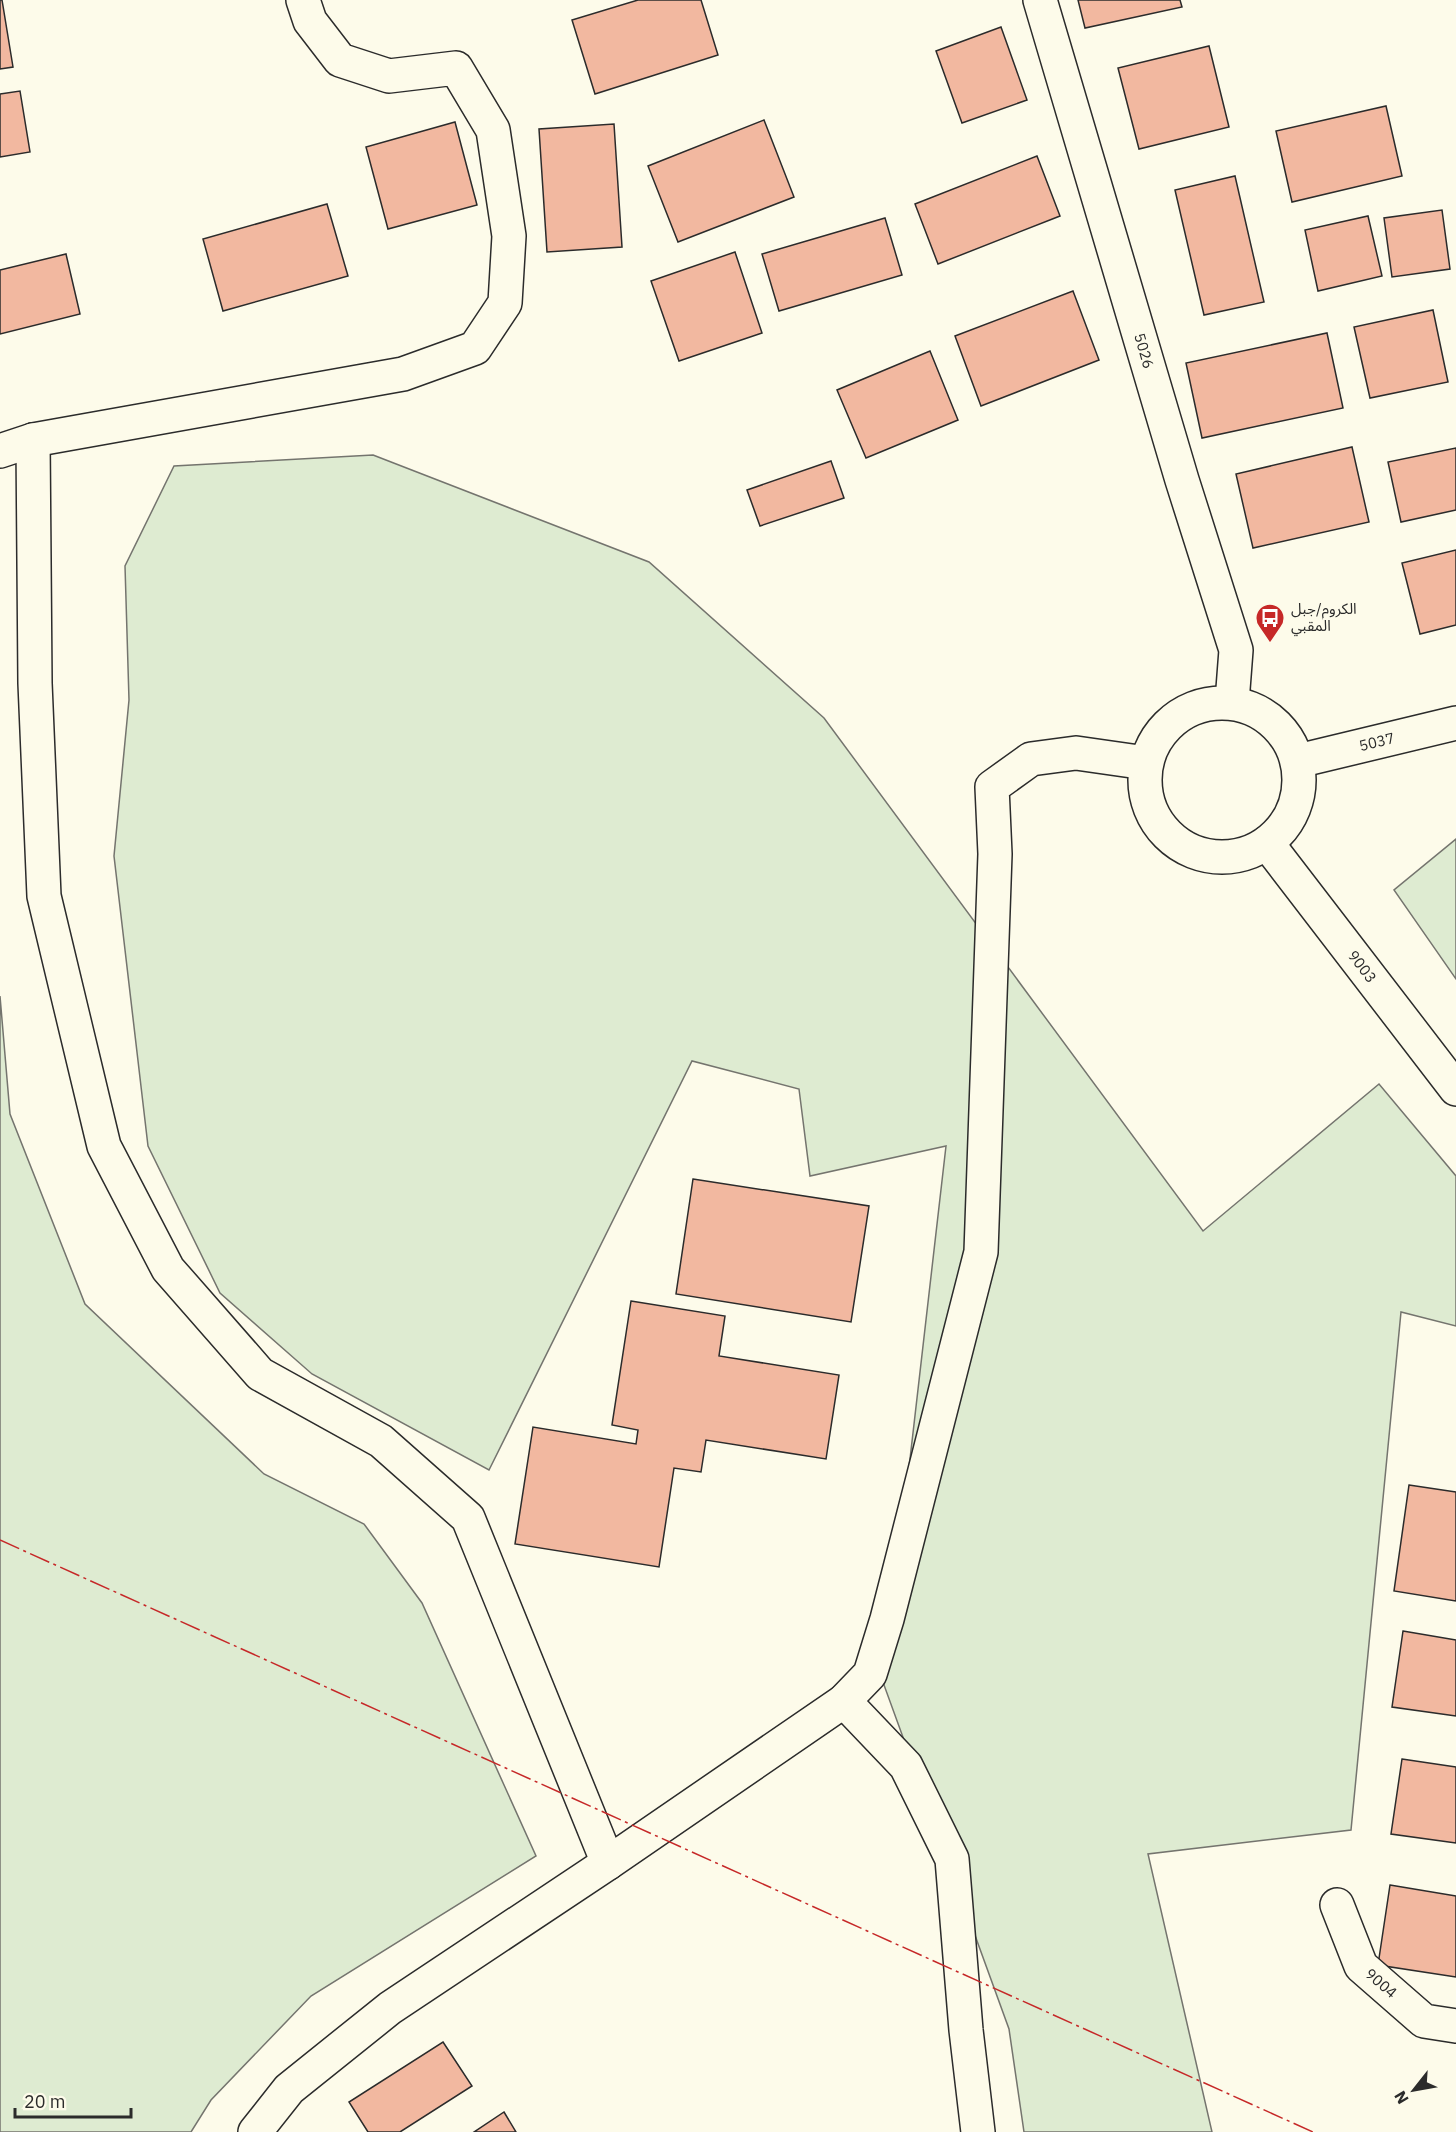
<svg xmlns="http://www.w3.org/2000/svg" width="1456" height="2132" font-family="'IBM Plex Sans','Noto Sans Arabic',sans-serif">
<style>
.green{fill:#deebd1;stroke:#74746e;stroke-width:1.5}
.building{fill:#f2b8a0;stroke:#2b2b2b;stroke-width:1.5}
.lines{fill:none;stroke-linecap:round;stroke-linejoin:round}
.street-casing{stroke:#2b2b2b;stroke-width:36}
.street{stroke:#fdfbea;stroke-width:33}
.power{stroke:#c62828;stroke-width:1.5;stroke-dasharray:21 4.5 3 4.5;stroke-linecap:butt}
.labels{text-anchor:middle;stroke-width:4.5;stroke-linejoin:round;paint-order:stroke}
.street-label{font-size:15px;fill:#2b2b2b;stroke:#fdfbea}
.poi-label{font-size:15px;fill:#2b2b2b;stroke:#fdfbea;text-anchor:start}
</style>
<rect width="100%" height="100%" fill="#fdfbea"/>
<g class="green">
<polygon points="373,455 649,562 824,718 1203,1231 1379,1084 1456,1176 1456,1326 1401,1312 1351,1830 1148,1854 1212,2132 1024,2132 1009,2029 884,1685 946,1146 810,1176 799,1089 692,1061 489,1470 312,1374 220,1293 148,1146 114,856 129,700 125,566 174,466"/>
<polygon points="1456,839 1456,979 1394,890"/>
<polygon points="0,996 10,1114 85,1304 264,1474 364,1524 422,1603 536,1856 311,1996 211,2100 191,2132 0,2132"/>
</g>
<g class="building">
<polygon points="0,0 2,0 13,67 0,69"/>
<polygon points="638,0 701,0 718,55 595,94 572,20"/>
<polygon points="1078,0 1180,0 1182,7 1085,28"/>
<polygon points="1001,27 1027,100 962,123 936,51"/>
<polygon points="1209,46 1229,127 1139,149 1118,68"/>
<polygon points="20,91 30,152 0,157 0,94"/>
<polygon points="1386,106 1402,176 1292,202 1276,131"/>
<polygon points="764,120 794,197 678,242 648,166"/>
<polygon points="455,122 477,205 388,229 366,147"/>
<polygon points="614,124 622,247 547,252 539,129"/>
<polygon points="1037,156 1060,216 938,264 915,204"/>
<polygon points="1235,176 1264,302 1204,315 1175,190"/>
<polygon points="327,204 348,276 223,311 203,239"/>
<polygon points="1442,210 1450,269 1392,277 1384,218"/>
<polygon points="1368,216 1382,276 1318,291 1305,230"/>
<polygon points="885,218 902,275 779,311 762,254"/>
<polygon points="735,252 762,333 679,361 651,281"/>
<polygon points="66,254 80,314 0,334 0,270"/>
<polygon points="1073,291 1099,360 981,406 955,336"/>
<polygon points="1433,310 1448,382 1370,398 1354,327"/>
<polygon points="1327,333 1343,408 1202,438 1186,363"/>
<polygon points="930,351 958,420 866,458 837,390"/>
<polygon points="1352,447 1369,522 1253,548 1236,474"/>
<polygon points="1456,448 1456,510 1401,522 1388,462"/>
<polygon points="831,461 844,498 760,526 747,490"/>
<polygon points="1456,550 1456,625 1420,634 1402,563"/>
<polygon points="693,1179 869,1206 851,1322 676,1294"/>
<polygon points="631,1301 725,1316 719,1356 839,1375 826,1459 706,1440 701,1472 674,1468 659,1567 515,1544 533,1427 636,1444 638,1430 612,1425"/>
<polygon points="1409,1485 1456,1492 1456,1601 1394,1591"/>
<polygon points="1403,1631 1456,1640 1456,1716 1392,1707"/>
<polygon points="1402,1759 1456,1767 1456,1843 1391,1834"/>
<polygon points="1390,1885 1456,1896 1456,1977 1378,1965"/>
<polygon points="443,2042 472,2086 400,2132 368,2132 349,2102"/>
<polygon points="504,2112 516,2132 474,2132"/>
</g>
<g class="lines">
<g class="street-casing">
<g id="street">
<path id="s1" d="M1040,0L1182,480L1236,650L1232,702"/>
<polyline points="33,440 35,683 44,896 104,1146 168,1269 260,1374 381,1441 468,1518 608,1863"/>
<polyline points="0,451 33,440 403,374 475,348 505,303 509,236 493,130 456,68 389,76 340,60 310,21 303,0"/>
<circle cx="1222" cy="780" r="77"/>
<path id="s2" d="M1298,761L1456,723"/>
<path id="s3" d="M1267,843L1456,1089"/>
<polyline points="844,1701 906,1766 952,1859 966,2030 978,2132"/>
<path id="s4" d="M1337,1905L1361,1966L1424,2021L1456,2026"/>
<polyline points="255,2132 289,2089 390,2008 608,1863 844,1701 870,1674 887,1619 981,1252 995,854 992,787 1031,759 1076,753 1146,763"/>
</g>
</g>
<use href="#street" class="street"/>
<polyline class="power" points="0,1540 1313,2132"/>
</g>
<defs>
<g id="bus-pin" transform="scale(1.5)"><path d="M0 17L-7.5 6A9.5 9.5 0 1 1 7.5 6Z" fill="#c62828" stroke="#fdfbea"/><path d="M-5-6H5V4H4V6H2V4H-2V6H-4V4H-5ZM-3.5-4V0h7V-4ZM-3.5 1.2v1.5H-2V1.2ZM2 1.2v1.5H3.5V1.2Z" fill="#fff"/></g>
</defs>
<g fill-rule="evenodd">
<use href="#bus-pin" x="1270" y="618"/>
</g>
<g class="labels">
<g class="street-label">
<text dy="5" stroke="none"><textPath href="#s1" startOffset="366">5026</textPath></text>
<text dy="5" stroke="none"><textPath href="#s2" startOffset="81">5037</textPath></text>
<text dy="5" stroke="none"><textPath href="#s3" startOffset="156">9003</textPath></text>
<text dy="5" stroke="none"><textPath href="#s4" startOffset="92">9004</textPath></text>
</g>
<g class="poi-label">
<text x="1291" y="614">الكروم/جبل<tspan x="1291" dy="17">المقبي</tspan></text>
</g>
</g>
<g transform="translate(1414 2090) rotate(239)" stroke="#fdfbea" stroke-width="4.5" paint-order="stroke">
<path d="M0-4.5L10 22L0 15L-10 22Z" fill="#2b2b2b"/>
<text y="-9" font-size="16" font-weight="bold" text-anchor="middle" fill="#2b2b2b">N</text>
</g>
<path d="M15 2108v9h116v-9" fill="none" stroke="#2b2b2b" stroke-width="3"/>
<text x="24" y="2108" font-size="18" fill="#2b2b2b" stroke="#fdfbea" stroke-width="4.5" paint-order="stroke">20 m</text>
</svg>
